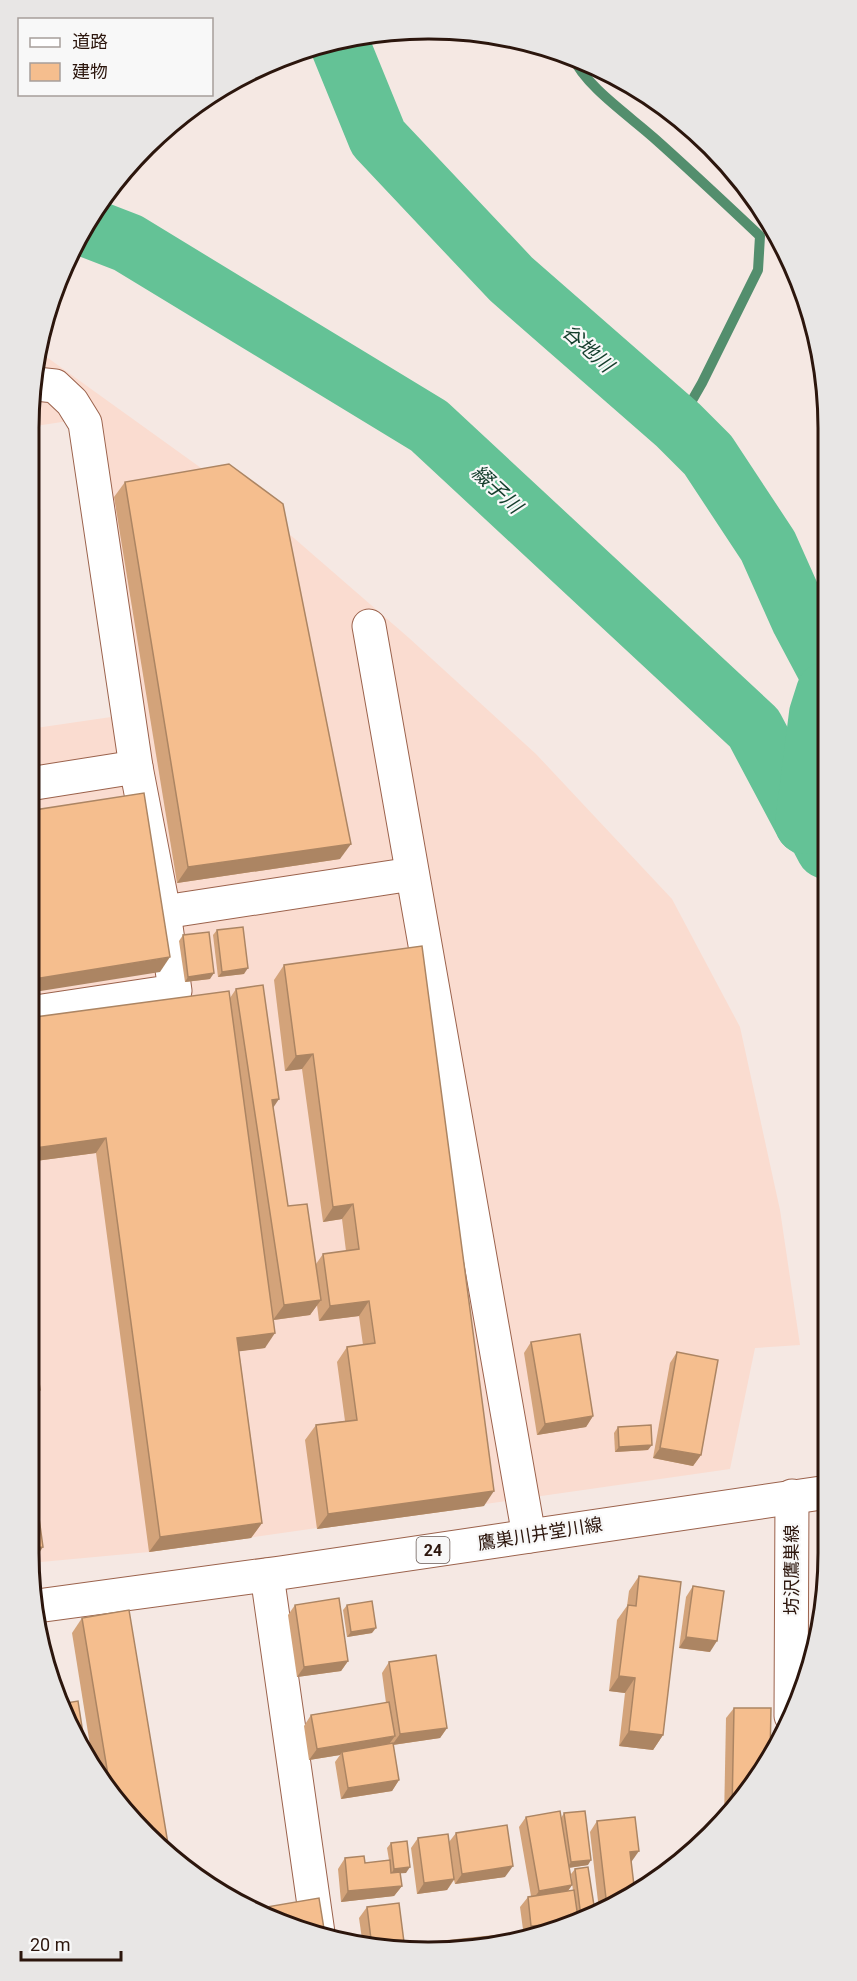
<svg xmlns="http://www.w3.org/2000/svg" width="857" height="1981" font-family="Roboto,'Noto Sans JP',sans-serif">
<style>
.built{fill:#fadcd0}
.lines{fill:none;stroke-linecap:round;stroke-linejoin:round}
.stream{stroke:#538e6d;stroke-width:10}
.river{stroke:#64c296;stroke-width:60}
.minor-casing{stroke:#9b624c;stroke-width:35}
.major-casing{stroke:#9b624c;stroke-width:35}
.minor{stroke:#fff;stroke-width:33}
.major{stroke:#fff;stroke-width:33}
.wall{fill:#d3a37a}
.shaded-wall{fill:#ac8563}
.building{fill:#f5be8e;stroke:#ac8563;stroke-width:1.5}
.labels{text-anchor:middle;stroke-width:4.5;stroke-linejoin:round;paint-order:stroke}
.shield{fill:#f8f8f8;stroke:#695a54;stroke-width:1.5}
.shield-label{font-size:16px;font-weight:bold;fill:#2c160d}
.street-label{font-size:18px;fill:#2c160d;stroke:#f8f8f8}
.water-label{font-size:20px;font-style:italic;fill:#133d2b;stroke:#f8f8f8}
.rim{fill:none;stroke:#2c160d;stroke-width:3}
</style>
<rect width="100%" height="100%" fill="#f5e8e3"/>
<polygon class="built" points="41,353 272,519 409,638 536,754 672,899 740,1027 780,1210 800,1345 755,1348 730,1469 149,1552 30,1563 29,1552 29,729 118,716 75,420 29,427"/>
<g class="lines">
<path class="stream" d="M573,57C585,86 631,117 654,138C690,170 725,203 760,236L758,270L702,383L678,425"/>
<g class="river">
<polyline points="338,40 378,138 511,279 678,425 708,455 768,546 801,620 826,667"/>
<polyline points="84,226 128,243 429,426 754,728 805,824 817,832 826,849"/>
<polyline points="805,824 819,714 826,692"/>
</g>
<g class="minor-casing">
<g id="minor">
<polyline points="369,626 529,1536"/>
<polyline points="29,784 136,767"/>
<polyline points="164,912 412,874"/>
<polyline points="29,1013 175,991 164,912 136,767 85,423 72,402 55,386 36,384"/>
<polyline points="267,1575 318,1933"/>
</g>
</g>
<g class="major-casing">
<g id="major">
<polyline points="37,1606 280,1573 828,1492"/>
<polyline points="791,1716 792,1496"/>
</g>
</g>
<use href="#minor" class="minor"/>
<use href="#major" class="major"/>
</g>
<g class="wall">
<polygon points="125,482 340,859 177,883 114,497"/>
<polygon points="217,930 244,974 218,977 213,935"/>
<polygon points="183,935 210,979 185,982 179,941"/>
<polygon points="284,965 484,1506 317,1529 305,1440 316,1425 345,1421 337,1362 347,1347 363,1345 359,1316 319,1321 317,1305 310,1315 274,1320 265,1348 239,1351 262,1523 251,1538 149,1552 96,1153 28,1162 28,1018 230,998 236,989 273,1108 288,1206 316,1264 323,1254 346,1251 342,1219 323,1222 302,1069 285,1071 274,980"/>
<polygon points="531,1342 593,1416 586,1427 537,1435 524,1353"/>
<polygon points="677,1352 701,1455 693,1466 653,1458 670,1363"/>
<polygon points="618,1427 648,1450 615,1452 614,1433"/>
<polygon points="639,1576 663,1735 653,1750 619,1746 625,1693 609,1691 617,1620 627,1606 629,1591"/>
<polygon points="693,1586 710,1652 679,1648 686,1597"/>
<polygon points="295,1605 348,1661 341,1671 297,1677 288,1615"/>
<polygon points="347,1605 372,1633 347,1637 343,1610"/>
<polygon points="82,1618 128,1816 94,1770 72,1633"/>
<polygon points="389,1662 447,1728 440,1738 393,1745 399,1780 392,1791 341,1799 335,1762 340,1755 309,1760 304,1726 311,1715 386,1703 382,1673"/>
<polygon points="734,1708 770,1759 729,1816 724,1820 726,1718"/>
<polygon points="564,1813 588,1865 569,1868 572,1885 568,1891 573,1891 571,1874 575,1869 595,1912 528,1937 524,1937 520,1907 528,1897 531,1896 519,1827 526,1817 561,1818"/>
<polygon points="597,1821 632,1861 629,1899 599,1910 590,1832"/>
<polygon points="456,1833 505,1877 455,1884 454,1880 447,1890 417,1894 411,1848 418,1838 449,1842"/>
<polygon points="391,1843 406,1873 400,1873 402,1886 394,1896 341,1902 338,1869 345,1858 365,1863 389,1860 387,1848"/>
<polygon points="367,1907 405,1950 363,1946 359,1918"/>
<polygon points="436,1942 502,1945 429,1952"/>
</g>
<g class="shaded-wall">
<polygon points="351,844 340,859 177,883 188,867"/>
<polygon points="170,957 160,972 28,993 28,980"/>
<polygon points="248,968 244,974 218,977 222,972"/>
<polygon points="214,973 210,979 185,982 188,977"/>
<polygon points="313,1054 302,1069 285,1071 296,1056"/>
<polygon points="279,1099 269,1114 272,1100"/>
<polygon points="106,1138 96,1153 28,1162 28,1149"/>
<polygon points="353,1204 342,1219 323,1222 333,1207"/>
<polygon points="321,1300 310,1315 273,1320 284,1305"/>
<polygon points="369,1301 359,1316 319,1321 330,1306"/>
<polygon points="275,1333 265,1348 226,1353 237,1338"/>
<polygon points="40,1390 28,1405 28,1401"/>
<polygon points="593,1416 586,1427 537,1435 545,1424"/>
<polygon points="652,1445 648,1450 615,1452 619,1447"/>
<polygon points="660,1448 701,1455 693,1466 653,1458"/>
<polygon points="494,1491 484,1506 317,1529 328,1514"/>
<polygon points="262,1523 251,1538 149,1552 160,1537"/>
<polygon points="43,1547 33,1562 30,1563 28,1549"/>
<polygon points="376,1628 372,1633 347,1637 351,1632"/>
<polygon points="686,1637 717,1641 710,1652 679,1648"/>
<polygon points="348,1661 341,1671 297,1677 304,1667"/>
<polygon points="619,1676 635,1678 625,1693 609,1691"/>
<polygon points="447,1728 440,1738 392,1745 400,1734"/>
<polygon points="629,1731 663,1735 653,1750 619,1746"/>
<polygon points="395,1736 387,1747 342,1752 340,1755 309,1760 317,1749"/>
<polygon points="399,1780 392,1791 341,1799 348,1788"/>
<polygon points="639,1851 632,1861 623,1863 630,1852"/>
<polygon points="591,1860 588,1865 567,1868 571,1862"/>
<polygon points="513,1866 505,1877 455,1884 462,1874"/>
<polygon points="410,1867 406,1873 391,1874 394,1869"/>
<polygon points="454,1879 447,1890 417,1894 424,1883"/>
<polygon points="572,1885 565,1895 532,1901 539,1891"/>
<polygon points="402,1886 394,1896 341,1902 348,1891"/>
<polygon points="545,1925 540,1932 528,1937 524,1937 531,1926"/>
</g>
<g class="building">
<polygon points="229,464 283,504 351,844 188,867 125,482"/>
<polygon points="144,793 170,957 28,980 28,811"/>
<polygon points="243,927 248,968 222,972 217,930"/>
<polygon points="209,932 214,973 188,977 183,935"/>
<polygon points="422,946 494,1491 328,1514 316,1425 357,1420 347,1347 375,1343 369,1301 330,1306 323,1254 359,1249 353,1204 333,1207 313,1054 296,1056 284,965"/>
<polygon points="263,985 279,1099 272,1100 288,1206 307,1204 321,1300 284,1305 236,989"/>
<polygon points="229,991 275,1333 237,1338 262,1523 160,1537 106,1138 28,1149 28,1018"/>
<polygon points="28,1296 40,1390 28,1401"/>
<polygon points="580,1334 593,1416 545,1424 531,1342"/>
<polygon points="677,1352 718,1360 701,1455 660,1448"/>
<polygon points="651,1425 652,1445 619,1447 618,1427"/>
<polygon points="28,1439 43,1547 28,1549"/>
<polygon points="639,1576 681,1582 663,1735 629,1731 635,1678 619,1676 628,1605 636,1606"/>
<polygon points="693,1586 724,1591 717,1641 686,1637"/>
<polygon points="339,1598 348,1661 304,1667 295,1605"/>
<polygon points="372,1601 376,1628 351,1632 347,1605"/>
<polygon points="129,1610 169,1850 128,1816 111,1793 82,1618"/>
<polygon points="436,1655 447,1728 400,1734 389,1662"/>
<polygon points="78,1701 86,1753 83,1753 60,1704"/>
<polygon points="389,1702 395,1736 317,1749 311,1715"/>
<polygon points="734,1708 771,1708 770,1759 733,1811 732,1811"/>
<polygon points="393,1743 399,1780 348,1788 342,1752"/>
<polygon points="560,1811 572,1885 539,1891 526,1817"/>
<polygon points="585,1811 591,1860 571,1862 564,1813"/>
<polygon points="635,1817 639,1851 630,1852 635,1894 629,1899 607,1907 597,1821"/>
<polygon points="507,1825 513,1866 462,1874 456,1833"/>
<polygon points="448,1834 454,1879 424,1883 418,1838"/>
<polygon points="407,1841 410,1867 394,1869 391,1843"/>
<polygon points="364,1856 365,1863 390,1860 391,1873 400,1872 402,1886 348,1891 345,1858"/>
<polygon points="588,1867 595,1912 581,1917 575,1869"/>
<polygon points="574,1890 578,1918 546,1930 545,1925 531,1926 528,1897"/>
<polygon points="319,1898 325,1935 255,1909"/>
<polygon points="399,1903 405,1950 372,1947 367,1907"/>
<polygon points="501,1935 502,1945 437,1952 436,1942"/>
</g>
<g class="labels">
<rect class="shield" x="416.5" y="1537" width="33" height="26" rx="4.5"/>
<g class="shield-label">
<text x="433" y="1556">24</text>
</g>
<g class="street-label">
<text transform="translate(540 1534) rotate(-9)" y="6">鷹巣川井堂川線</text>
<text transform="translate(792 1570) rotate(-90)" y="6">坊沢鷹巣線</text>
</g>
<g class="water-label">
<text transform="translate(588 348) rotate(42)" y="7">谷地川</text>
<text transform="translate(497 489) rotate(43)" y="7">綴子川</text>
</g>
</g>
<path d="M0 0H857V1981H0ZM428 39H429A389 389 0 0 1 818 428V1553A389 389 0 0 1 429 1942H428A389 389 0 0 1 39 1553V428A389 389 0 0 1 428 39Z" fill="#e8e6e5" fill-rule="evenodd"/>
<path class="rim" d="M428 39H429A389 389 0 0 1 818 428V1553A389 389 0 0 1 429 1942H428A389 389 0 0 1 39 1553V428A389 389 0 0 1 428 39Z"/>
<rect x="18" y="18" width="195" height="78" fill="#f8f8f8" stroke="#a69e9a" stroke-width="1.5"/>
<rect x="30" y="38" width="30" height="9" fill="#ffffff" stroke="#a69e9a" stroke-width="1.5"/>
<text x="72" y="48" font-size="18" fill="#2c160d">道路</text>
<rect x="30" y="63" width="30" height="18" fill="#f5be8e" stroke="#a69e9a" stroke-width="1.5"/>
<text x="72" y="78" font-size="18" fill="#2c160d">建物</text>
<path d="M21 1951v9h100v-9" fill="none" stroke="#2c160d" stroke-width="3"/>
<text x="30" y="1951" font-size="18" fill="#2c160d" stroke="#f8f8f8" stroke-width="4.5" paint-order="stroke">20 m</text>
</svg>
